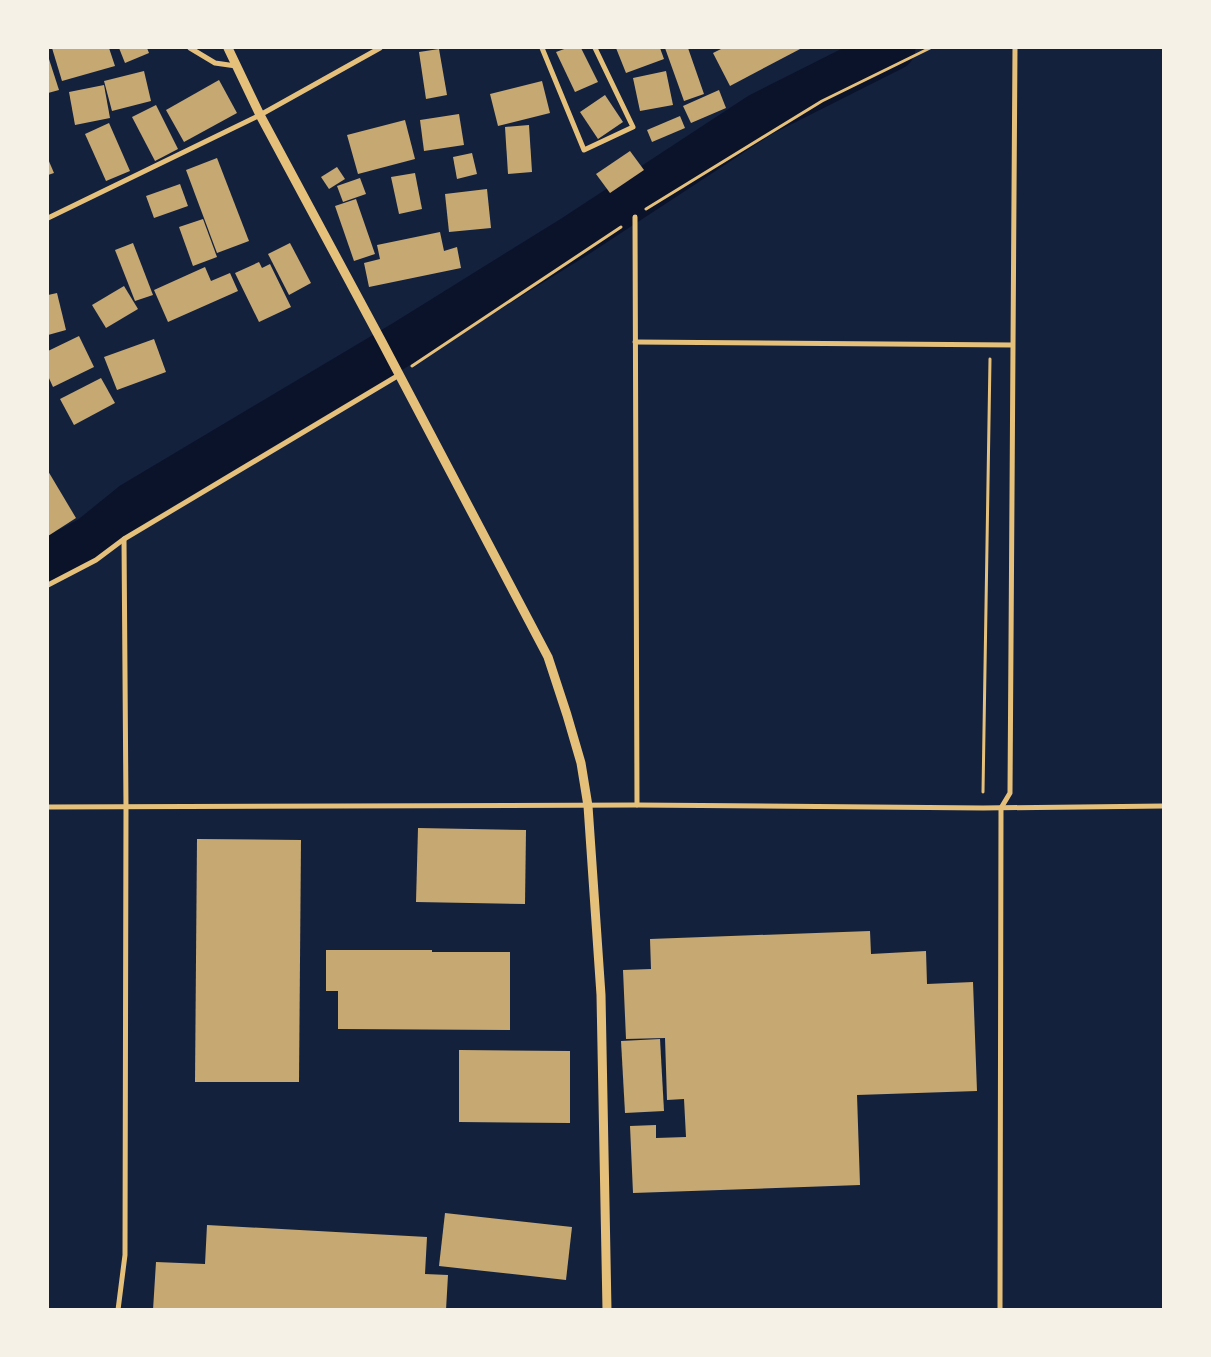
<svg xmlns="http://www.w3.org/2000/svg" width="1211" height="1357" font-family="Mulish,sans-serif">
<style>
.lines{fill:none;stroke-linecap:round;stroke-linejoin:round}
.river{stroke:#0b132b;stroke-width:45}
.building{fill:#c6a872}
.path{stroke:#e5c07b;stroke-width:3}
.minor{stroke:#e5c07b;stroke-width:5}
.tertiary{stroke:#e5c07b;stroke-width:9}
</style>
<rect width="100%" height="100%" fill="#14213d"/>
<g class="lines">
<polyline class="river" points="48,561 91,538 133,504 405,342 574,237 760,115 893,48"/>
</g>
<g class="building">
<polygon points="52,48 109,48 115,66 62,81"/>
<polygon points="119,48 147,48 149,53 125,63"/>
<polygon points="567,48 581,48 598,82 575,92 556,52"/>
<polygon points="616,48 660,48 664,59 626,73"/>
<polygon points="665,48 688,48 704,94 684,101"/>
<polygon points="723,48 802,48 730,86 713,53"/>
<polygon points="439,49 447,95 426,99 419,52"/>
<polygon points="48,56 59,90 48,93"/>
<polygon points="144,71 151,101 112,111 104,81"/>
<polygon points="666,71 673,105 640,111 633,78"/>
<polygon points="219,80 237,113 184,142 166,110"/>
<polygon points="542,81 550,113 498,126 490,94"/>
<polygon points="104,85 110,118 75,125 69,92"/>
<polygon points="719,90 726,108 691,123 683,106"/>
<polygon points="605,95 623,122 598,139 580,112"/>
<polygon points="156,105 178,149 155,161 132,117"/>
<polygon points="459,114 464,145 424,151 420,120"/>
<polygon points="680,116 685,128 652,142 647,130"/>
<polygon points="405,120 415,159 358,174 347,135"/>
<polygon points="109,123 130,171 106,181 85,134"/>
<polygon points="529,125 532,172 508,174 505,127"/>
<polygon points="630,151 644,170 610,193 596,174"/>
<polygon points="472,153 477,174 457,179 453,157"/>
<polygon points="217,158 249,241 217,253 186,170"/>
<polygon points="48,159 54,173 48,175"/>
<polygon points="337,167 345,179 329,189 321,177"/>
<polygon points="415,173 422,209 399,214 391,177"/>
<polygon points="360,178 366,194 343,202 337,186"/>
<polygon points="180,184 188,206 154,218 146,196"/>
<polygon points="487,189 491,228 449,232 445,194"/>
<polygon points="356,199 375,254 354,261 335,206"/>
<polygon points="203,219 217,257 193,266 179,227"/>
<polygon points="440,232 444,251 457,247 461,268 369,287 364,263 380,259 377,245"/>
<polygon points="133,243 153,295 135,301 115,250"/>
<polygon points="290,243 311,283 289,295 268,254"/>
<polygon points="259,262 262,268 270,264 291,307 259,322 235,273"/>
<polygon points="205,267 211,281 230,273 238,291 168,322 154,290"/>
<polygon points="124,286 138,309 106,328 92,305"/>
<polygon points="57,293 66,330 48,335 48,295"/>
<polygon points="79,336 94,367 53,387 48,376 48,351"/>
<polygon points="154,339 166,372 117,390 104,357"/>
<polygon points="101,378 115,403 74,425 60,399"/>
<polygon points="48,471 76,518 48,536"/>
<polygon points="418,828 526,830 525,904 416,902"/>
<polygon points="197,839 301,840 299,1082 195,1082"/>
<polygon points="870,931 871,954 926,951 927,984 973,982 977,1091 857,1095 860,1185 633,1193 630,1126 656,1125 656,1138 686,1137 684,1099 667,1100 665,1038 626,1039 623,970 651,969 650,939"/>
<polygon points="326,950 432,950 432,952 510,952 510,1030 338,1029 338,991 326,991"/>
<polygon points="660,1039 664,1111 625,1113 621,1041"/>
<polygon points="459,1050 570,1051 570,1123 459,1122"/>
<polygon points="445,1213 572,1227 566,1280 439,1266"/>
<polygon points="207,1225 427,1237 425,1274 448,1275 446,1310 153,1310 156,1262 205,1264"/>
</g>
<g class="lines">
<g class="path">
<polyline points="646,209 822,101 930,48"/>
<polyline points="412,366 621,227"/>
<polyline points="983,792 990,359"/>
</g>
<g class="minor">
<polyline points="190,48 215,63 236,66"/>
<polyline points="542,48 584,150 633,127 595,48"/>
<polyline points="635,217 637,805"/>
<polyline points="48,218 260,115 380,48"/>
<polyline points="635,342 1012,345"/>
<polyline points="48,585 96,560 124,539 399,375"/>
<polyline points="48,807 637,805 983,808 1164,806"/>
<polyline points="118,1310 125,1255 126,807 124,539"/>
<polyline points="1000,1310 1001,808 1010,793 1015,48"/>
</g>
<polyline class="tertiary" points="228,48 260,115 382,342 548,657 567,715 581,763 588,806 601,995 607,1310"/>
</g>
<rect width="1211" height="1357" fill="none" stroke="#f6f1e7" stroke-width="98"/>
</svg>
